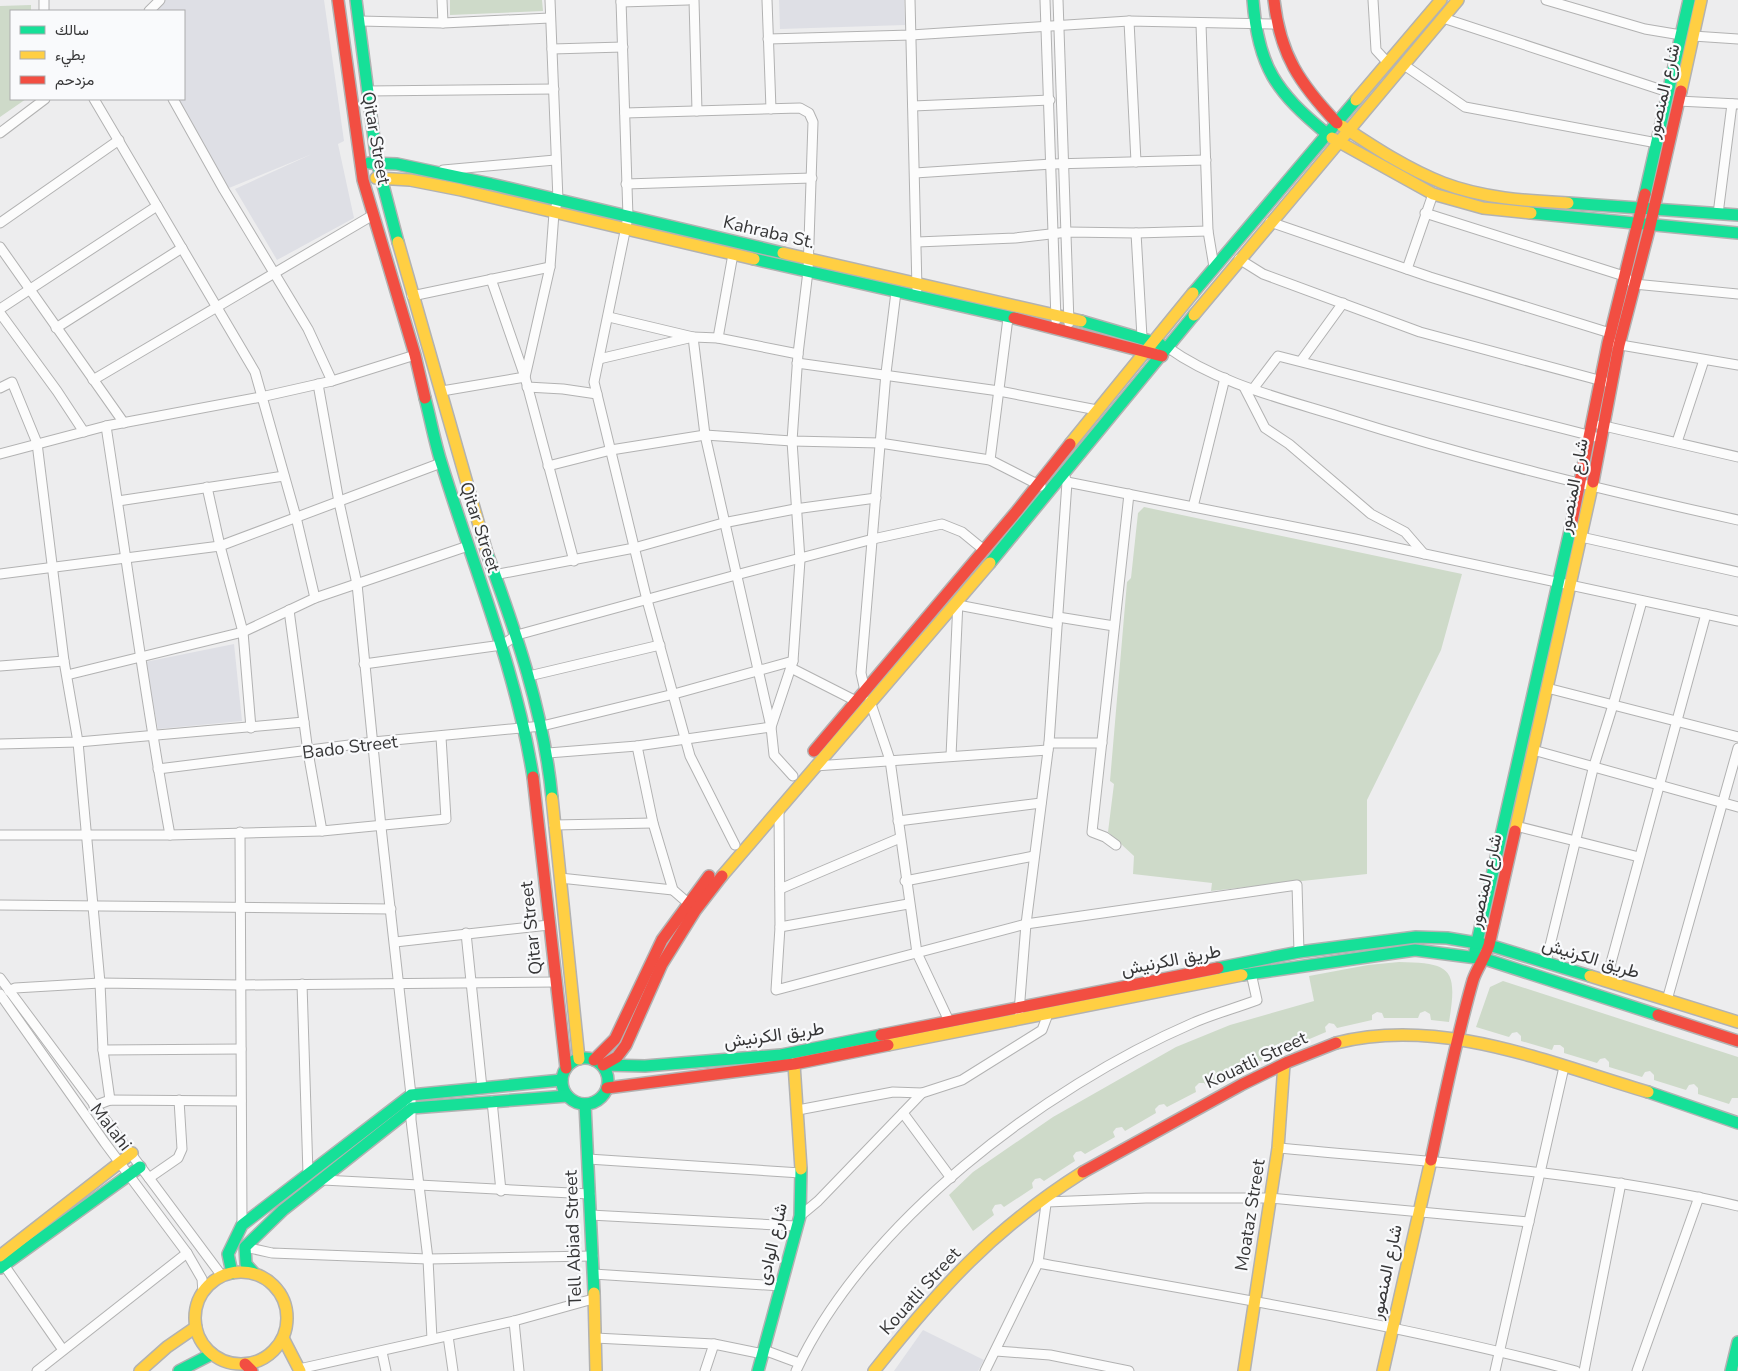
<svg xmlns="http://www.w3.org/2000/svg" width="1738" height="1371" font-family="'Nunito Sans',Vazirmatn,sans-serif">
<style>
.built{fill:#dedfe5}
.green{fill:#cedac9}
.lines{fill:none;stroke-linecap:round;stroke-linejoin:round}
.street-casing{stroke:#b2b2b2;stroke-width:11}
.fast-casing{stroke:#b2b2b2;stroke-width:14}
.slow-casing{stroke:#b2b2b2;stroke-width:14}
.jam-casing{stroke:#b2b2b2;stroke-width:14}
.street{stroke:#fcfcfc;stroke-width:9}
.fast{stroke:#16e098;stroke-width:11}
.slow{stroke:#ffcf43;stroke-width:11}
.jam{stroke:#f24e42;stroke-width:11}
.labels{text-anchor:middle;stroke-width:4.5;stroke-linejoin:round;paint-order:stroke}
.street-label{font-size:18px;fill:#363637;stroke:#f9fafc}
</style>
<rect width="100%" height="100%" fill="#ededee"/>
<g class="built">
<polygon points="160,0 324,0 344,141 338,144 354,218 277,260 235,189 312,154 224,190 173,99 184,99 184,11 149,11"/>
<polygon points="779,0 904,0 905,25 780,29"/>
<polygon points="234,644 242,721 158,729 145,662"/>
<polygon points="923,1330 984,1360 978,1371 894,1371"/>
</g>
<g class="green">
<polygon points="450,0 542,0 543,11 450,15"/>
<polygon points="31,5 31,11 11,11 11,99 26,99 0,117 0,6"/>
<polygon points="1144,507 1462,574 1441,650 1367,800 1367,874 1211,891 1212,883 1133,874 1134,856 1108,832 1114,784 1110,781 1127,582 1131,578 1138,513"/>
<path d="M1399,962C1451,963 1458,968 1449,1022L1431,1020L1430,1014L1425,1011L1420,1013L1418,1018H1384L1382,1013L1377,1012L1372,1015V1020L1337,1028L1334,1024L1329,1023L1325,1027L1326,1032L1293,1046L1290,1042H1285L1281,1046L1282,1051L1249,1066L1246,1062H1240L1237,1067V1071L1207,1086L1204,1083H1199L1195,1087L1196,1092L1167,1107L1164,1104L1159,1105L1155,1109L1156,1113L1125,1131L1122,1127L1116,1128L1113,1132L1115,1137L1085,1154L1081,1151L1076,1152L1073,1156L1075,1161L1044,1181L1040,1178L1035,1179L1032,1183L1033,1188L1004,1207L1001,1204L995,1205L992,1210L994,1215L973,1231L949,1195L973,1172L1053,1117L1176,1047L1230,1025L1314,1001L1309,976L1368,965Z"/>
<polygon points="1503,981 1738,1057 1738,1098 1732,1098 1729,1104 1698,1094 1698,1088 1694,1084 1689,1085 1686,1090 1654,1080 1654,1075 1650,1071 1645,1072 1642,1077 1609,1067 1609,1062 1605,1058 1600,1059 1597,1063 1564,1053 1564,1048 1560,1045 1554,1045 1552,1050 1521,1041 1521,1036 1517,1032 1512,1033 1509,1037 1476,1027 1490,987"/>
</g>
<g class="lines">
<g class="street-casing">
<g id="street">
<polyline points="442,0 443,23"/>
<polyline points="621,0 628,217 594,382 647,600 690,756 735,845"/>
<polyline points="694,0 697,111"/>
<polyline points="767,0 771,109"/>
<polyline points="910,0 917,289"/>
<polyline points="1045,0 1056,320"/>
<polyline points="1058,0 1069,323"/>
<polyline points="1373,0 1376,50 1388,63"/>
<polyline points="1546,0 1645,29 1681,35"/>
<polyline points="621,2 688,0"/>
<polyline points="44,11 44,0"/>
<polyline points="149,11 160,0"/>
<polyline points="1443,18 1668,92"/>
<polyline points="360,21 443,23 550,18"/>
<polyline points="1129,21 1136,162"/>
<polyline points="1201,24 1208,231 1214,267"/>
<polyline points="1693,36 1738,39"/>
<polyline points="768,39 911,35 1129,21 1275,24"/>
<polyline points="552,49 623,47"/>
<polyline points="1404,65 1465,107 1657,143"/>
<polyline points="367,91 554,89"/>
<polyline points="94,99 255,372 296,517 315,598"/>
<polyline points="173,99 224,190 308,329 332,381"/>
<polyline points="1678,101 1738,104"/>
<polyline points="913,106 1050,100"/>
<polyline points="0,133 45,99"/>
<polyline points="443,170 555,160"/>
<polyline points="915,173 1052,164 1206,160"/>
<polyline points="626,184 812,178"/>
<polyline points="1425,213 1624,276 1634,284 1738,294"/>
<polyline points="1718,214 1732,104"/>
<polyline points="1270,222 1430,277 1610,333"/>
<polyline points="0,223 119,140"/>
<polyline points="1136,233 1142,337"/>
<polyline points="917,242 1015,238 1068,232 1136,233 1208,231"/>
<polyline points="0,247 124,423"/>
<polyline points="1239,259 1263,274 1420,332 1606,382"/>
<polyline points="1407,269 1433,194"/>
<polyline points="491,279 525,377 574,561"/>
<polyline points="412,296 550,267"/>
<polyline points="0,309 157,206"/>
<polyline points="0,313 57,391 84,432"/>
<polyline points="609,317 693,337 705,435 771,727 774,755 793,776"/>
<polyline points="56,328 182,248"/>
<polyline points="718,338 733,254"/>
<polyline points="1615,344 1738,365"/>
<path d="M1167,347C1217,383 1280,398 1338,416C1470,458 1603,490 1738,520"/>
<polyline points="599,359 693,337 718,338 798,354"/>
<polyline points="1301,361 1343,303"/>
<polyline points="797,363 999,391 1097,410"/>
<polyline points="93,380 373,215"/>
<polyline points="318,384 339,502 357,584 381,827 411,1095 411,1120 428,1259 432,1339"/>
<polyline points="527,387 563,389 597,394"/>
<polyline points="1244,387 1265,428 1289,444 1371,514 1405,532 1424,554"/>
<polyline points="0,388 12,382 37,443 64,661 78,742 100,983 103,1050 110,1100"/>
<polyline points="1253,389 1278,356 1596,437"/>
<polyline points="442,391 525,377 550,267 554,213 558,200 550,0"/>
<polyline points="1600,425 1738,457"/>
<path d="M106,426C127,562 145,699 170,835"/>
<polyline points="1677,442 1704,360"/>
<polyline points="0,454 106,426 261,397 332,381 415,355"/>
<polyline points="990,460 1008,318"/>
<polyline points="548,466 611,450 705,435 792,441 880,443 990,460 1041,486"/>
<polyline points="1067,482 1355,539 1738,621"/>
<polyline points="207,487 220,546 243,632 251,728"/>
<polyline points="118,501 284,476"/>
<polyline points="1193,507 1225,378"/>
<polyline points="1581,537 1738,572"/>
<polyline points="0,574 220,546 441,463"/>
<polyline points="494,575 634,548 723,523 795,509 876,498"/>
<polyline points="958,605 1057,624"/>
<polyline points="289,610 308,752 322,831"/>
<polyline points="1058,617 1114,626"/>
<polyline points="364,664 502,645 517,635 736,575 873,539 942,524 962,532 984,550"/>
<polyline points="0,666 64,661"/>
<polyline points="791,668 856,701"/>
<polyline points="67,675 243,632 315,598 468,546"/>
<polyline points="529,676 660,645"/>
<polyline points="1547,688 1738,737"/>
<polyline points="865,691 861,673 886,373 896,292"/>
<polyline points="870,701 890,760 917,953 949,1021"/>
<polyline points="1049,743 1102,743"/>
<polyline points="0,744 78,742 304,722"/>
<polyline points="637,746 653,823 673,890 688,903"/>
<polyline points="1533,750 1738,807"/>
<polyline points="548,753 637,746 771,727 793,661 800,560 792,441 798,354 808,271 813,122 809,113 800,108 625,113"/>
<polyline points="951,756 958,601"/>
<polyline points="815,766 1048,750"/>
<polyline points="158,769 373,742 542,726 674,694 793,661"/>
<polyline points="779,810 780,927 776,990 1026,924 1297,885 1299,952"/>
<polyline points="898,821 1041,803"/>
<polyline points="554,825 653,823"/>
<polyline points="1516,826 1639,857"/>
<polyline points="240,832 242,1225"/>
<polyline points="0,835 170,835 322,831 446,819 441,737"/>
<polyline points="1116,845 1105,837 1092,832 1129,494"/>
<polyline points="560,878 673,890"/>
<polyline points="905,881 1034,856"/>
<polyline points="780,889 900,838"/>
<polyline points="0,905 391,909"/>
<polyline points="780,927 908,904"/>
<polyline points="466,933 482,1088"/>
<polyline points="395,942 549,925"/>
<polyline points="1546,962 1593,769 1613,705 1642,601"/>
<polyline points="0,978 222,1276"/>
<polyline points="1606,981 1706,614"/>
<polyline points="302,984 308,1174"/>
<polyline points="9,991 15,988 100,983 241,985 555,982"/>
<polyline points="0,994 105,1143 187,1253 202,1279 203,1293"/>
<polyline points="1667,1000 1738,748"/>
<polyline points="1019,1012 1026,924 1049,743 1067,482 1065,477"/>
<polyline points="103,1050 241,1049"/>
<polyline points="492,1101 501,1191"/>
<polyline points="94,1106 110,1100 241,1101"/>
<polyline points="798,1110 893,1092 922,1093"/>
<polyline points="903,1113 951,1178"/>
<path d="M1278,1148C1431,1162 1588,1171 1738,1206"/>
<polyline points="588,1159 801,1173"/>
<polyline points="149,1178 178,1158 182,1149 179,1100"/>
<polyline points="323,1180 590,1194"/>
<polyline points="1047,1202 1146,1198 1269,1198 1529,1222"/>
<polyline points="590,1215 796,1226"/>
<polyline points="800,1216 818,1201 922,1093 962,1080 1042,1030 1048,1014"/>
<polyline points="245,1247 272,1253 428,1259 593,1256"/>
<path d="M1038,1263C1219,1295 1399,1324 1576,1371"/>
<polyline points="4,1265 63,1350"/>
<polyline points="593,1274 781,1286"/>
<polyline points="514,1321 519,1371"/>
<polyline points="448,1336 453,1371"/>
<polyline points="595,1338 714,1344"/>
<polyline points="764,1350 799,1363"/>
<polyline points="996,1351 1050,1355 1129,1371"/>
<polyline points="382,1352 386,1371"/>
<polyline points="299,1369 514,1321 593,1299"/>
<polyline points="37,1371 187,1253"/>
<polyline points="705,1371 714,1344 763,1354"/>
<path d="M796,1371C864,1223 1045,1087 1193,1023C1213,1014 1236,1008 1257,1000L1251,973"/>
<polyline points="985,1371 1038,1263 1047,1197"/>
<polyline points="1495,1371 1564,1067"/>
<polyline points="1584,1371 1621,1183"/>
<polyline points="1637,1371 1699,1197"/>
</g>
</g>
<g class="fast-casing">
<g id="fast">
<polyline points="356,0 377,162 398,242"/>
<path d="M1253,0C1258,67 1276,92 1327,134"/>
<polyline points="369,163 397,164 491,184 783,253"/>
<polyline points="1645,194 1689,0"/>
<polyline points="1568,203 1738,215"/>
<polyline points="1531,213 1738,233"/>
<polyline points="754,259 1014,318"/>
<polyline points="1193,293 1356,100"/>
<polyline points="1081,321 1160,344"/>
<path d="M425,398C431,421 435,444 442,465C474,569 516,669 533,777"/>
<path d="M487,553C516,632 544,713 552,798"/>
<polyline points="990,563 1194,315"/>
<polyline points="1475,951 1571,526"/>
<polyline points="1218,968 1299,952 1416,937 1447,938 1489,945 1590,976"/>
<polyline points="1242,975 1415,950 1485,959 1658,1015"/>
<circle cx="585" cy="1081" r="23"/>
<polyline points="603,1065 645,1066 781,1055 881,1035"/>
<polyline points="1648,1092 1738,1123"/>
<polyline points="585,1104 594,1293"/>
<polyline points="0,1268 140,1167"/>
<polyline points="232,1273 228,1254 242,1225 411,1095 562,1080"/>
<polyline points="254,1273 246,1264 245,1247 283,1210 412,1108 567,1096"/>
<polyline points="179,1371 212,1354"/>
<polyline points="758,1371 800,1216 801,1169"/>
<polyline points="1731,1371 1738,1342"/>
</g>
</g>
<g class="slow-casing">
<g id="slow">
<polyline points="1681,91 1701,0"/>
<polyline points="1356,100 1441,0"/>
<path d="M1342,126C1374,147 1407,169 1443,183C1482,198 1526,201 1568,203"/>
<polyline points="1332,138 1433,194 1483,208 1531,213"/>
<polyline points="376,178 410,180 461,190 754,259"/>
<polyline points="398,242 487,553"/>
<polyline points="783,253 1081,321"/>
<polyline points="1194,315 1458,0"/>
<polyline points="1070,444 1193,293"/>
<polyline points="552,798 579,1059"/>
<polyline points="1515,831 1593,482"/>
<polyline points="722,876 990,563"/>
<polyline points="1590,976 1738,1022"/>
<path d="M1336,1043C1441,1016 1549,1063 1648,1092"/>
<polyline points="888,1045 1242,975"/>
<polyline points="794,1064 801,1169"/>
<polyline points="0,1256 132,1153"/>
<circle cx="241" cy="1318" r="46"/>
<polyline points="594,1293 596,1371"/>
<polyline points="283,1338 300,1371"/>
<polyline points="140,1371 167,1347 196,1327"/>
<path d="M874,1371C940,1288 993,1229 1083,1172"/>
<polyline points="1244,1371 1278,1148 1284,1064"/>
<polyline points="1383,1371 1431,1160"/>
</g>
</g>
<g class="jam-casing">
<g id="jam">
<polyline points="338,0 363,180 415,355 425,398"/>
<path d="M1274,0C1280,55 1300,84 1337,123"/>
<polyline points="1014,318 1162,356"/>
<polyline points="1593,482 1619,345 1650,226 1681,91"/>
<polyline points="1571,526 1608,343 1645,194"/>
<polyline points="814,751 1016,512 1070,444"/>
<polyline points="533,777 566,1068"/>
<polyline points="1658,1015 1738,1041"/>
<polyline points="881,1035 1218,968"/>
<polyline points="594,1060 615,1039 662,940 709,876"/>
<polyline points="603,1065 617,1057 626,1045 662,964 695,911 722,876"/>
<polyline points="607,1088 794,1064 888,1045"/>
<path d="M1431,1160C1444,1100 1456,1039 1473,980C1477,968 1485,958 1489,945L1515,831"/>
<polyline points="1083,1172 1241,1085 1288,1062 1336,1043"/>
<polyline points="245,1364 252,1371"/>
</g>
</g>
<use href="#street" class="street"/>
<use href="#fast" class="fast"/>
<use href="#slow" class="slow"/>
<use href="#jam" class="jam"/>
</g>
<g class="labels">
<g class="street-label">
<text transform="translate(1663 91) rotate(-77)" y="6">شارع المنصور</text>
<text transform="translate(376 138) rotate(80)" y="6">Qitar Street</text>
<text transform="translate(769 232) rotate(13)" y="6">Kahraba St.</text>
<text transform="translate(1573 486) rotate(-79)" y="6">شارع المنصور</text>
<text transform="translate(480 527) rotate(72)" y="6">Qitar Street</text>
<text transform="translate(350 747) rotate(-7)" y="6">Bado Street</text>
<text transform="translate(1485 881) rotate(-77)" y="6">شارع المنصور</text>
<text transform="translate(531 928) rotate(-96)" y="6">Qitar Street</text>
<text transform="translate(1591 958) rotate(17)" y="6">طريق الكرنيش</text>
<text transform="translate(1171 960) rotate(-11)" y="6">طريق الكرنيش</text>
<text transform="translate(774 1035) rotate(-8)" y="6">طريق الكرنيش</text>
<text transform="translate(1256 1060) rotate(-25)" y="6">Kouatli Street</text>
<text transform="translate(111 1127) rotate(52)" y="6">Malahi</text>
<text transform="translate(1250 1215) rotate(-81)" y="6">Moataz Street</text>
<text transform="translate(573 1238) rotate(-92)" y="6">Tell Abiad Street</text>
<text transform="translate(772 1244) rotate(-77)" y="6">شارع الوادى</text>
<text transform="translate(1386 1272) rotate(-78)" y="6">شارع المنصور</text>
<text transform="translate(920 1291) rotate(-48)" y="6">Kouatli Street</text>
</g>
</g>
<rect x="10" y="10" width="175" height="90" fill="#f9fafc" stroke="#abacad"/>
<rect x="20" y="26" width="25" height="8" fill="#16e098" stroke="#abacad"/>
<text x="55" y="35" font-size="15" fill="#363637">سالك</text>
<rect x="20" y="51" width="25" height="8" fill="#ffcf43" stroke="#abacad"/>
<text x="55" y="60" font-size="15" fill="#363637">بطيء</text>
<rect x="20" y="76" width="25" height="8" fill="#f24e42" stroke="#abacad"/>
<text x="55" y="85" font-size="15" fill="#363637">مزدحم</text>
</svg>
